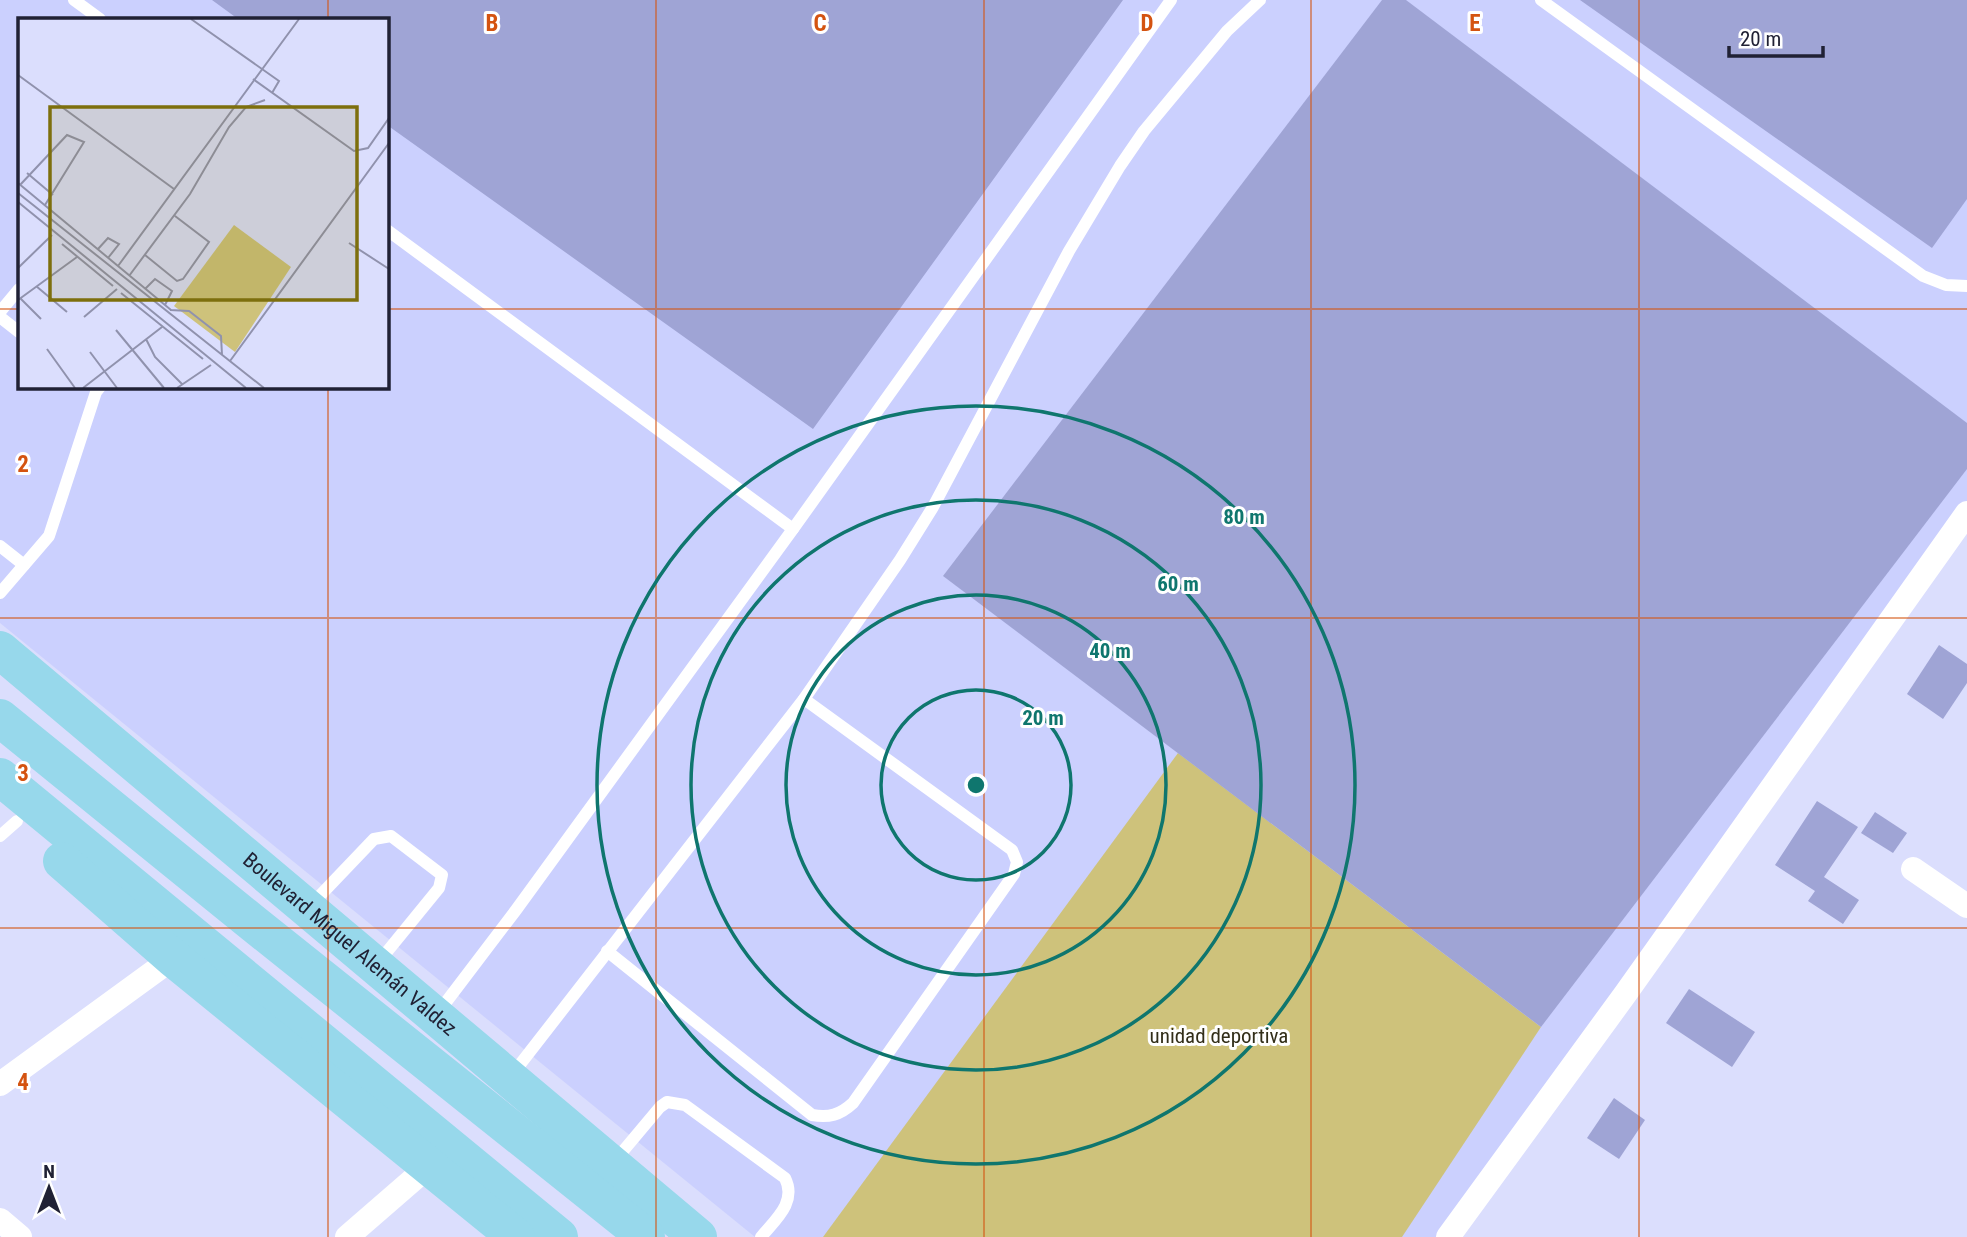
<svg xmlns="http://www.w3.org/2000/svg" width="1967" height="1237" font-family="'Roboto Condensed',sans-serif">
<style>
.built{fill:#cbd0fe;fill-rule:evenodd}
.green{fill:#cec27b}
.building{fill:#9fa4d5}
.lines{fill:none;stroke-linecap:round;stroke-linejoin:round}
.service{stroke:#fff;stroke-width:12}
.minor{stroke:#fff;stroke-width:24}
.primary{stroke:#97d8eb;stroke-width:38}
.grid{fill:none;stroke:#d45310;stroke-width:2;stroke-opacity:0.55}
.ring{fill:none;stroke:#0f766e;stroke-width:3.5}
.labels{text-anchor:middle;stroke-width:6;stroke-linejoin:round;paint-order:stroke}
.street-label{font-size:21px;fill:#202134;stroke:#fff}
.park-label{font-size:21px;fill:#322e19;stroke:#fff}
.inset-road{fill:none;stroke:#9092ad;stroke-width:2}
.view{fill:#7d6f0d;fill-opacity:0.15;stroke:#7d6f0d;stroke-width:3.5}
.inset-edge{fill:none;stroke:#202134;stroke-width:3.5}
.grid-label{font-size:23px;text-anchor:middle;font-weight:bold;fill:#d45310;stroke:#fff;stroke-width:6;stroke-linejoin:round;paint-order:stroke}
.centre{fill:#0f766e;stroke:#fff;stroke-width:3.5}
.ring-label{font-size:21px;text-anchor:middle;font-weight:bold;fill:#0f766e;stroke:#fff;stroke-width:6;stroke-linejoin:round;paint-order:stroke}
</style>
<rect width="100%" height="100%" fill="#dbdefd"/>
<path class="built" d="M0,0H1967V518L1456,1237H755L0,623ZM19,19H387V387H19Z"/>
<polygon class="green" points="1178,753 1541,1027 1402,1237 823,1237"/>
<g class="building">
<polygon points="212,0 1123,0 813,429 387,125 387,19 238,19"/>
<polygon points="1382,0 1406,0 1967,423 1967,469 1541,1027 943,576"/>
<polygon points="1580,0 1967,0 1967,199 1932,248"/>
<polygon points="1939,645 1967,664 1967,683 1943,719 1907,694"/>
<polygon points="1817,801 1858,827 1824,877 1859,900 1843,924 1808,901 1815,891 1775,865"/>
<polygon points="1875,812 1907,833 1893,853 1861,833"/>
<polygon points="1689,989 1755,1032 1732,1067 1666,1023"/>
<polygon points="1614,1098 1645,1120 1619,1159 1587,1138"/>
</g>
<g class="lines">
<g class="service">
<polyline points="74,0 100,19"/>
<polyline points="1541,0 1923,276 1946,285 1967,286"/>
<polyline points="387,230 793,529"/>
<polyline points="0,312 19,289"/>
<polyline points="0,317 19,332"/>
<polyline points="0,546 24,565"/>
<polyline points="0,593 49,536 96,392 100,387"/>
<polyline points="0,836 17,821"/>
<polyline points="311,905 374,839 391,836 442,875 439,888 377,964"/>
<path d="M607,951L812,1115C829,1118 840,1115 853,1103L1014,874L1017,862L1012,850L804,699"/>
<polyline points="437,1014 516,910 793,529 1171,0"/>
<polyline points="511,1076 804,699 900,560 933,507 1069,251 1120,166 1144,131 1227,31 1260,0"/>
<path d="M613,1163L660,1107L667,1102L685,1105L785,1178C797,1202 776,1219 761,1237"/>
</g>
<g class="minor">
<polyline points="1913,869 1967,906"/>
<polyline points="0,1084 173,958"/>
<polyline points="0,1220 20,1237"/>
<polyline points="347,1237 430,1165"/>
<polyline points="1448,1237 1626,993 1967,513"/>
</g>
<g class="primary">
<path id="s1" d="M0,650L698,1237"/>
<polyline points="0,718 254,924 646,1237"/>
<polyline points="0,777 559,1237"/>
<polyline points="62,861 173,958 516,1237"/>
</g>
</g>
<path class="grid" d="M328,0V19M656,0V1237M984,0V1237M1311,0V1237M1639,0V1237M0,309H19M387,309H1967M328,387V1237M0,618H1967M0,928H1967"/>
<g class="ring">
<circle cx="976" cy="785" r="95"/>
<circle cx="976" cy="785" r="190"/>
<circle cx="976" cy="785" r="285"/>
<circle cx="976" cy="785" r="379"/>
</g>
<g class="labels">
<g class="street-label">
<text dy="7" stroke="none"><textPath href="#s1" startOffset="457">Boulevard Miguel Alemán Valdez</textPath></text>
</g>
<g class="park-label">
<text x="1219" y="1043">unidad deportiva</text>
</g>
</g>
<g transform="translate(18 18)">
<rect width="371" height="371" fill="#dbdefd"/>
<path d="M216,207L273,249L217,334L156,288Z" fill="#cec27b"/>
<path class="inset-road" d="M173,1L261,63L254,75M0,57L156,171M235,61L336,133L350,130L371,100M9,155L35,177M0,165L153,292M2,167L49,117L66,124L27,187M0,175L246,370M0,184L228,370M331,225L371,251M44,226L95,268M80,231L90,220L101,226L90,240M127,237L159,263L165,261L191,224L157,198M100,248L281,1M0,250L34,217M111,258L172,176L211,109L228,89L247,82M18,268L49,294M127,271L137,261L154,273L147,287M103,275L185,341M2,280L23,301M0,282L59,239M152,292L171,293L203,318L204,337M66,299L99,271M98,312L146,370M128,321L137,339L164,366M29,331L57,370M72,334L99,370M212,343L371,125M65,370L144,309M159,370L193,347"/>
<path class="view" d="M32,89H339V282H32Z"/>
<rect width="371" height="371" class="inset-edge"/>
</g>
<g class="grid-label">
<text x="492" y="31">B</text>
<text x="820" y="31">C</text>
<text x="1147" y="31">D</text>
<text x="1475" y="31">E</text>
<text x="23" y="472">2</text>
<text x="23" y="781">3</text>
<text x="23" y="1090">4</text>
</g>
<circle cx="976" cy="785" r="10" class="centre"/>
<g class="ring-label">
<text x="1244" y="524">80 m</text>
<text x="1178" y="591">60 m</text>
<text x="1110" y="658">40 m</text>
<text x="1043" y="725">20 m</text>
</g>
<g transform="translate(49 1188)" stroke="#ffffff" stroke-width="5" paint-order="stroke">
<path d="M0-5L12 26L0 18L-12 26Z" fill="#202134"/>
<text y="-10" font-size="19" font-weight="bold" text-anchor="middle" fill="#202134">N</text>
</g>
<path d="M1729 46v10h94v-10" fill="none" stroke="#202134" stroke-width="3.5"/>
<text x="1740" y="46" font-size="21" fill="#202134" stroke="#ffffff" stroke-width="5" paint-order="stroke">20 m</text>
</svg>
